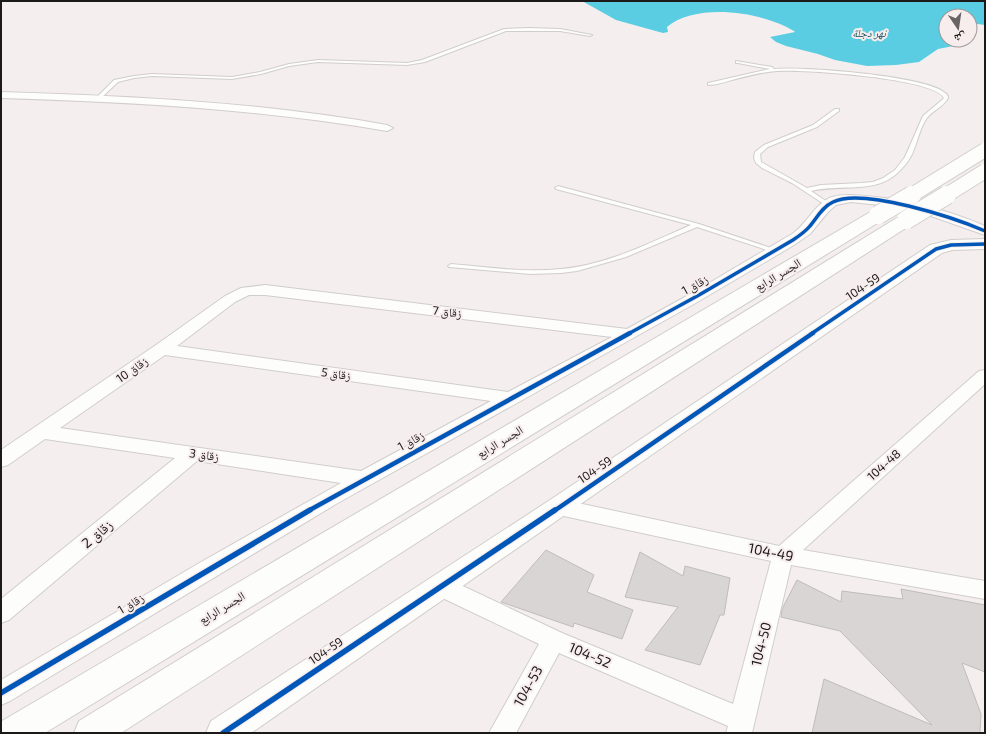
<svg xmlns="http://www.w3.org/2000/svg" width="986" height="734" font-family="'Exo 2','Noto Naskh Arabic',sans-serif">
<style>
.water{fill:#5bcde2}
.building{fill:#d9d5d4;stroke:#c0bcbb}
.lines{fill:none;stroke-linecap:round;stroke-linejoin:round}
.lane-casing{stroke:#d1cdcc;stroke-width:2}
.street-casing{stroke:#d1cdcc;stroke-width:2}
.secondary-casing{stroke:#d1cdcc;stroke-width:2}
.primary-casing{stroke:#d1cdcc;stroke-width:2}
.lane{fill:#fdfdfc;fill-rule:evenodd}
.street{fill:#fdfdfc;fill-rule:evenodd}
.secondary{fill:#fdfdfc;fill-rule:evenodd}
.primary{fill:#fdfdfc;fill-rule:evenodd}
.primary-bridge-far1-casing{stroke:#d1cdcc;stroke-width:16;stroke-linecap:butt}
.primary-bridge-casing{stroke:#d1cdcc;stroke-width:20;stroke-linecap:butt}
.primary-bridge-far1{stroke:#fdfdfc;stroke-width:14}
.primary-bridge{stroke:#fdfdfc;stroke-width:18}
.cycleway-far2-casing{stroke:#f6edec;stroke-width:5.5}
.cycleway-far1-casing{stroke:#f6edec;stroke-width:7}
.cycleway-casing{stroke:#f6edec;stroke-width:8}
.cycleway-far2{stroke:#0057b8;stroke-width:3.5}
.cycleway-far1{stroke:#0057b8;stroke-width:4.5}
.cycleway{stroke:#0057b8;stroke-width:5.5}
.labels{text-anchor:middle;stroke-width:4;stroke-linejoin:round;paint-order:stroke}
.far-water-label{font-size:11px;font-style:italic;fill:#14505e;stroke:#f6edec}
.street-label{font-size:12px;fill:#1c1919;stroke:#f6edec}
.near-street-label{font-size:14px;fill:#1c1919;stroke:#f6edec}
</style>
<rect width="100%" height="100%" fill="#f4efee"/>
<path class="water" d="M582,1H985V25L970,23V16H946V24L944,25L943,27L946,29V40L970,39L969,43L938,49L919,62L896,65L867,66L835,60L818,54L786,46L776,42L770,37L795,32L794,31C763,12 697,2 667,27L668,32L663,33L616,20Z"/>
<g class="building">
<polygon points="546,550 594,575 587,592 633,610 622,639 574,623 573,627 501,602"/>
<polygon points="640,552 683,576 685,566 730,578 724,615 720,615 700,665 645,650 678,607 625,597"/>
<polygon points="797,580 841,602 842,591 903,599 901,589 985,605 985,672 962,663 981,714 980,733 812,733 824,679 932,725 840,631 781,617 782,609"/>
</g>
<g class="lines">
<g class="lane-casing">
<g id="lane">
<polygon points="529,28 560,29 592,35 590,36 560,31 506,31 425,62 407,65 318,62 289,66 261,74 232,79 152,76 134,78 118,82 100,99 96,98 114,80 134,76 152,74 232,77 260,72 289,64 318,60 407,63 422,60 504,29"/>
<path d="M736,61L772,67L774,69C801,66 928,76 945,93C947,94 948,96 948,98C943,108 930,111 925,121C918,133 917,146 910,158C884,199 850,182 811,191L829,203L830,204L827,206L792,183L762,168L756,163L754,158L755,152L764,145L813,125L835,109H839V111L817,127L768,147L760,154L761,162L807,188L821,185L861,183L873,182L883,178L895,170L905,157L923,116L942,100L944,98C935,78 801,69 777,71C762,72 747,76 732,80C725,82 716,85 708,85V83L770,69L738,63H736Z"/>
<path d="M558,186L699,224L777,250L778,251L777,252H773L697,227L626,257L577,271L561,273L530,274L449,267L448,266L451,264C487,267 524,273 561,269C607,265 649,243 691,225L556,189L555,188Z"/>
</g>
</g>
<g class="street-casing">
<g id="street">
<path d="M1,92C131,96 259,102 387,125L393,128L387,131C259,109 131,102 1,98Z"/>
<path d="M851,195C897,197 943,208 985,226V235L928,215L890,206L851,202L836,205L828,212L810,234L794,245L694,304L336,504L10,701L1,705V680L201,562L341,483L197,461L9,620L1,623V599L175,458L45,439L8,465L1,467V450L156,345L225,296L241,288L265,285L627,329L694,292L792,234C807,224 815,203 832,197C838,195 845,195 851,195ZM249,295H265L612,337L508,392L177,346L235,302ZM165,355L491,401L361,471L60,428Z"/>
<polygon points="985,370 985,384 803,550 985,581 985,599 791,565 752,733 726,733 728,726 559,653 516,733 489,733 539,644 432,593 429,586 432,579 440,577 448,579 562,633 733,704 771,561 559,515 552,512 549,507 552,502 559,499 779,546 979,371"/>
</g>
</g>
<g class="secondary-casing">
<polygon id="secondary" points="985,239 985,249 952,250 942,253 251,733 206,733 211,721 550,500 930,245 951,240"/>
</g>
<g class="primary-casing">
<g id="primary">
<polygon points="878,210 884,211 887,215 884,219 45,733 1,733 2,721 872,211"/>
<polygon points="906,215 912,216 915,220 912,224 121,733 74,733 79,721 900,216"/>
</g>
</g>
<use href="#lane" class="lane"/>
<use href="#street" class="street"/>
<use href="#secondary" class="secondary"/>
<use href="#primary" class="primary"/>
<g class="primary-bridge-far1-casing">
<g id="primary-bridge-far1">
<polyline points="910,196 985,150"/>
<polyline points="945,196 985,171"/>
</g>
</g>
<g class="primary-bridge-casing">
<g id="primary-bridge">
<polyline points="878,215 912,195"/>
<polyline points="906,220 947,195"/>
</g>
</g>
<use href="#primary-bridge-far1" class="primary-bridge-far1"/>
<use href="#primary-bridge" class="primary-bridge"/>
<g class="cycleway-far2-casing">
<g id="cycleway-far2">
<path d="M628,334L699,295L793,240C799,236 805,232 810,226C817,218 822,207 833,202C862,187 955,218 985,231"/>
<polyline points="811,334 936,249 951,245 985,244"/>
</g>
</g>
<g class="cycleway-far1-casing">
<g id="cycleway-far1">
<polyline points="308,511 630,333"/>
<polyline points="554,511 813,333"/>
</g>
</g>
<g class="cycleway-casing">
<g id="cycleway">
<polyline points="1,693 310,510"/>
<polyline points="223,733 555,510"/>
</g>
</g>
<use href="#cycleway-far2" class="cycleway-far2"/>
<use href="#cycleway-far1" class="cycleway-far1"/>
<use href="#cycleway" class="cycleway"/>
</g>
<g class="labels">
<g class="far-water-label">
<text x="869" y="37">نهر دجلة</text>
</g>
<g class="street-label">
<text transform="translate(778 275) rotate(-31)" y="4">الجسر الرابع</text>
<text transform="translate(695 285) rotate(-29)" y="4">زقاق 1</text>
<text transform="translate(863 287) rotate(-34)" y="4">104-59</text>
<text transform="translate(447 312) rotate(7)" y="4">زقاق 7</text>
<text transform="translate(132 370) rotate(-35)" y="4">زقاق 10</text>
<text transform="translate(336 374) rotate(8)" y="4">زقاق 5</text>
<text transform="translate(411 441) rotate(-29)" y="4">زقاق 1</text>
<text transform="translate(500 442) rotate(-31)" y="4">الجسر الرابع</text>
<text transform="translate(204 455) rotate(8)" y="4">زقاق 3</text>
<text transform="translate(884 465) rotate(-42)" y="4">104-48</text>
<text transform="translate(595 470) rotate(-34)" y="4">104-59</text>
<text transform="translate(131 604) rotate(-31)" y="4">زقاق 1</text>
<text transform="translate(222 608) rotate(-31)" y="4">الجسر الرابع</text>
<text transform="translate(326 651) rotate(-34)" y="4">104-59</text>
</g>
<g class="near-street-label">
<text transform="translate(97 534) rotate(-40)" y="5">زقاق 2</text>
<text transform="translate(771 552) rotate(11)" y="5">104-49</text>
<text transform="translate(761 644) rotate(-76)" y="5">104-50</text>
<text transform="translate(590 655) rotate(23)" y="5">104-52</text>
<text transform="translate(528 686) rotate(-61)" y="5">104-53</text>
</g>
</g>
<rect width="986" height="734" fill="none" stroke="#1c1919" stroke-width="4"/>
<g transform="translate(958 28) rotate(167)"><circle r="19" fill="#f6edec" stroke="#9f9898"/>
<path d="M0-3L7 15L0 10L-7 15Z" fill="#686464"/>
<text y="-6" font-size="11" font-weight="bold" text-anchor="middle" fill="#1c1919">ش</text>
</g>
</svg>
